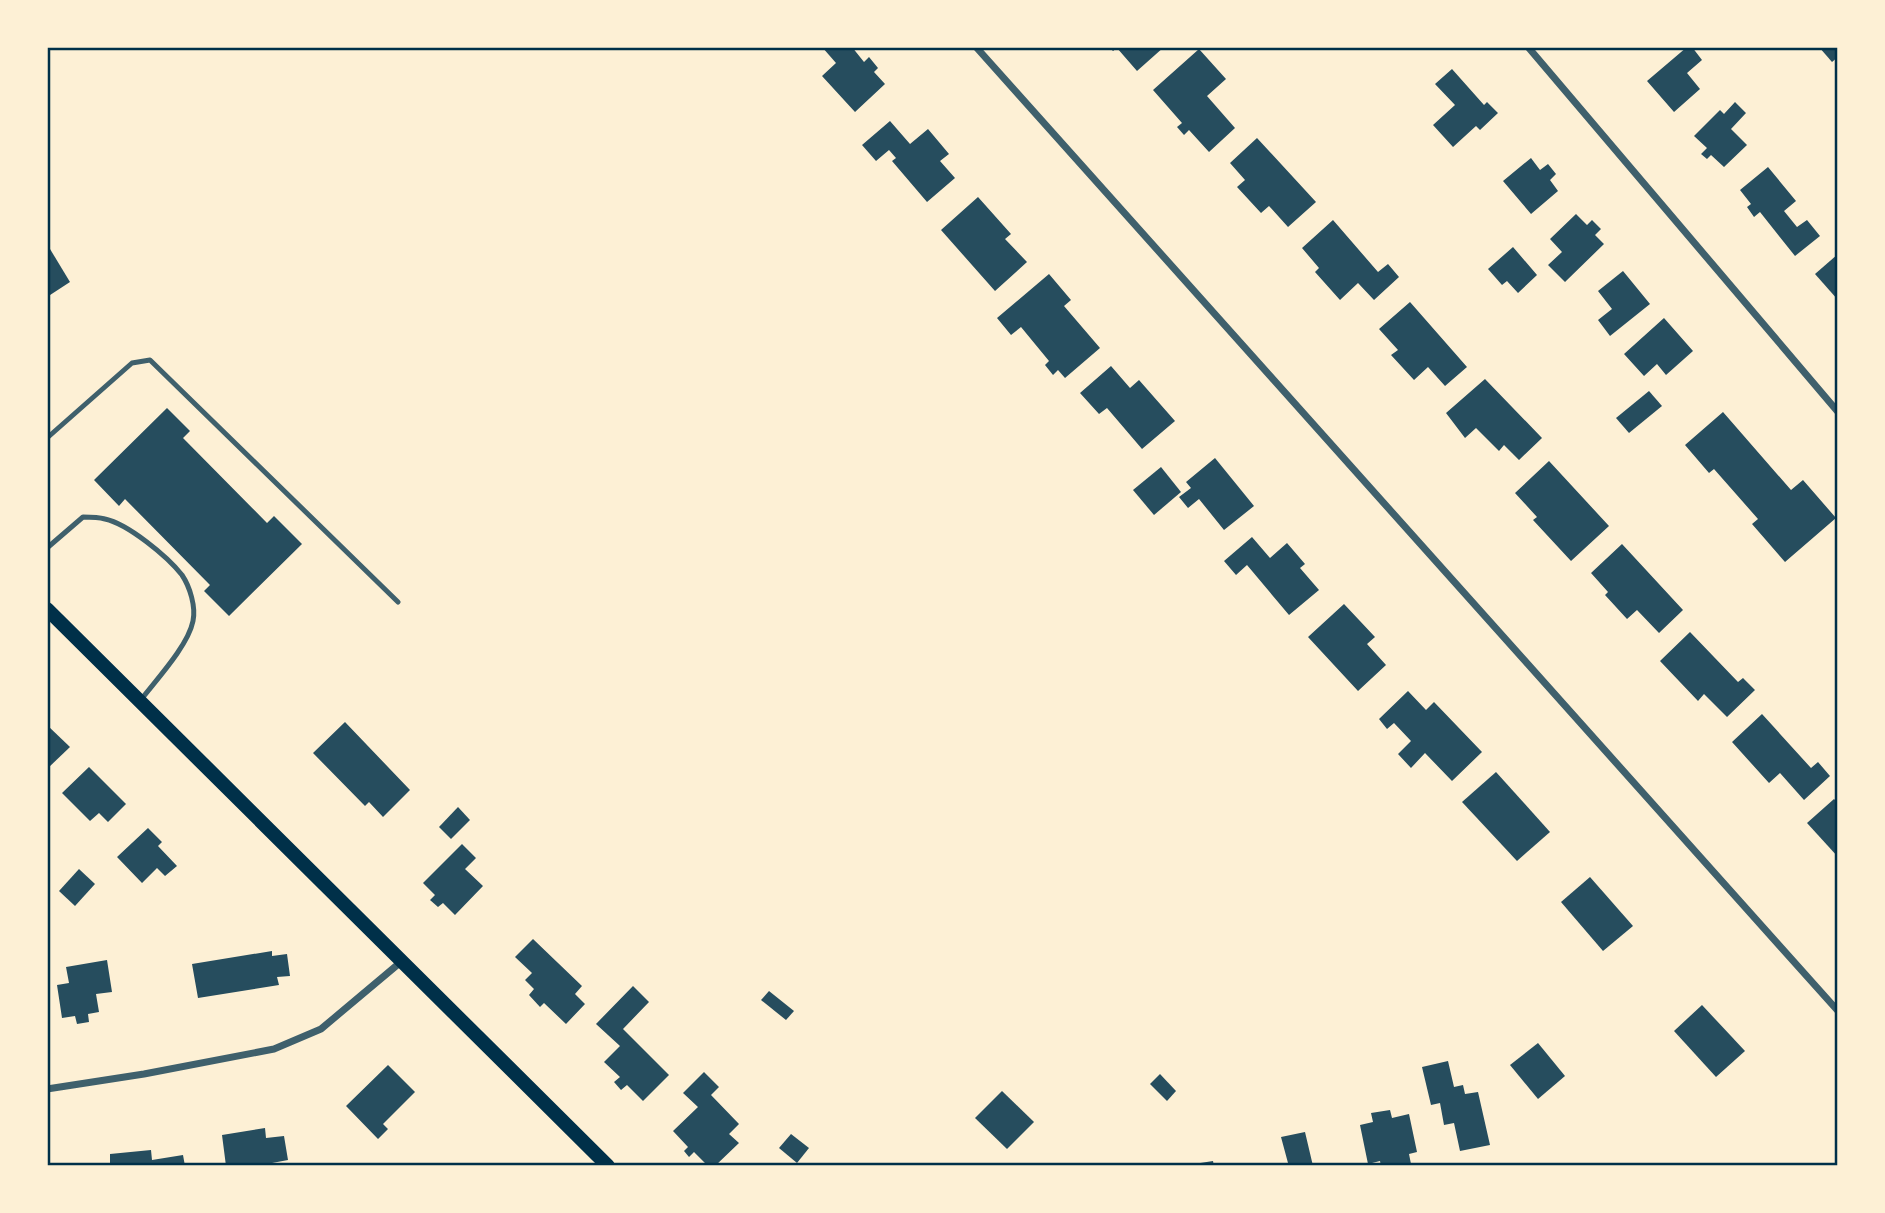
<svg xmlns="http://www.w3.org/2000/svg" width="1885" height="1213" font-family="Commissioner,sans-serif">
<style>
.building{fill:#264d5e}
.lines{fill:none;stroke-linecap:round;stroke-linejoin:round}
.service{stroke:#3f606c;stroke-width:5}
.minor{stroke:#3f606c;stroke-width:7}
.secondary{stroke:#003049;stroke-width:14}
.neatline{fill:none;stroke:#003049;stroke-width:2.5}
</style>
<rect width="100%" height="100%" fill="#fdf0d5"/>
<g class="building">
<polygon points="822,47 852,47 864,62 869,57 878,68 874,72 885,84 855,112 822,76 836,63"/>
<polygon points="1109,47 1164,47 1137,71 1117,48 1113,51"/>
<polygon points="1687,47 1692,47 1702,60 1687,73 1700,89 1674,112 1647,81"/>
<polygon points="1819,47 1838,47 1838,57 1832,62"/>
<polygon points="1199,49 1226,79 1207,96 1235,128 1209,152 1189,130 1184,135 1177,127 1182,123 1153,90"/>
<polygon points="1452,69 1484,105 1487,102 1498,113 1480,130 1476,126 1453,147 1433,125 1455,105 1435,84"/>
<polygon points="1735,102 1746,113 1731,129 1747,145 1724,167 1711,155 1707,159 1701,154 1707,148 1694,136 1720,110 1724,114"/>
<polygon points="890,121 910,144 928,129 949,154 940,161 955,178 927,202 892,161 896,158 889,150 876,161 862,145"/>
<polygon points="1257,138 1316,202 1288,227 1269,206 1261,213 1237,187 1245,180 1230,163"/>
<polygon points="1531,158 1540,170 1548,164 1556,174 1550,180 1558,191 1531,214 1503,181"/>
<polygon points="1768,167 1796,201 1784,211 1797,227 1807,220 1820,236 1795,256 1760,212 1754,217 1747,207 1751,204 1740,190"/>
<polygon points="978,197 1011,234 1005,239 1027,262 995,291 941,230"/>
<polygon points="1576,214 1587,225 1592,220 1601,229 1595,235 1604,244 1565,282 1548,265 1562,252 1550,239"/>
<polygon points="1333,220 1378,272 1388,264 1399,277 1374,300 1358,283 1340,300 1315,272 1319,268 1302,248"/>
<polygon points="47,244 70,282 47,297"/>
<polygon points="1513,247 1537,275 1518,293 1507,281 1502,285 1488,269"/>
<polygon points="1838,254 1838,300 1815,274"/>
<polygon points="1623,271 1650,304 1610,336 1598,320 1612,309 1598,291"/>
<polygon points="1049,274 1071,300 1064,306 1100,348 1065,378 1058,370 1053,375 1045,365 1049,361 1021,327 1011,335 997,318"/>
<polygon points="1410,302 1467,367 1445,386 1428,367 1414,380 1391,355 1398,350 1379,329"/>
<polygon points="1664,318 1693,351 1666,375 1657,364 1644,376 1624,354"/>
<polygon points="1111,366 1130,388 1139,380 1175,421 1142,449 1107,408 1099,414 1080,393"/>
<polygon points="1485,379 1542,438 1519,460 1504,445 1499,451 1476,428 1465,438 1446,413"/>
<polygon points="1649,391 1662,406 1629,433 1616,418"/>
<polygon points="167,408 190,431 183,438 267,523 274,516 302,544 229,616 204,591 210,585 125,499 119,506 94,480"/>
<polygon points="1723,412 1791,490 1803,480 1836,518 1785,562 1752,524 1758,519 1714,469 1709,473 1685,445"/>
<polygon points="1215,458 1254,506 1224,530 1199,499 1188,508 1179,497 1191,488 1186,482"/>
<polygon points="1549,461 1609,526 1571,561 1533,520 1537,517 1515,493"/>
<polygon points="1161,467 1181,492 1154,515 1133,490"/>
<polygon points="1252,537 1270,558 1287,543 1305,564 1300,568 1319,590 1289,615 1247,565 1236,575 1224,561"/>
<polygon points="1622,544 1683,610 1659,633 1637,610 1627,619 1605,595 1608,592 1591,573"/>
<polygon points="1344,604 1375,637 1367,644 1386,665 1358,691 1308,637"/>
<polygon points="1690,632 1738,682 1743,678 1755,690 1727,717 1704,694 1698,701 1660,661"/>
<polygon points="1408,691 1426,710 1434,702 1482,752 1452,781 1425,753 1411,768 1398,754 1411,741 1394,723 1387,729 1379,719"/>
<polygon points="1762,714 1811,768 1818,762 1830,776 1804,800 1780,773 1769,783 1732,742"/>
<polygon points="345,722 410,790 383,817 369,802 365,806 313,753"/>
<polygon points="47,725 70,747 47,769"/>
<polygon points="89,767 126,804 108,822 99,813 90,821 62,793"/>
<polygon points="1496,772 1550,832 1517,861 1462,802"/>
<polygon points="1834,799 1838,803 1838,857 1807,823"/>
<polygon points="458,807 470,820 451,839 439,827"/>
<polygon points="148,828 162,842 158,846 177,866 165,876 157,868 142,883 117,857"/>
<polygon points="462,844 476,858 465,869 483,886 455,915 443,903 438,907 430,900 435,895 423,883"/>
<polygon points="79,869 95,884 75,906 59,891"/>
<polygon points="1590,877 1633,926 1603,951 1561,902"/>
<polygon points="533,939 582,986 575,994 585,1004 566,1024 544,1003 540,1007 529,995 534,989 525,980 532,973 515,957"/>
<polygon points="272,951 272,956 287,954 290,976 277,977 279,985 198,998 192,964"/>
<polygon points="107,960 112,992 96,994 99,1012 88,1014 89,1022 77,1024 75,1016 62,1018 57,985 69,983 66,967"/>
<polygon points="633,986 649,1002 623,1029 669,1075 643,1101 627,1085 621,1090 614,1082 620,1077 604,1062 620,1046 596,1024"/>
<polygon points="769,991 794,1011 786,1020 761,1000"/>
<polygon points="1702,1005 1745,1051 1716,1077 1674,1031"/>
<polygon points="1538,1043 1565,1076 1538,1099 1510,1065"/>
<polygon points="1448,1061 1454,1087 1463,1085 1465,1094 1478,1092 1490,1145 1460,1151 1454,1123 1444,1125 1440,1103 1431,1105 1422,1067"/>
<polygon points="388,1065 415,1092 383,1124 388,1129 378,1139 346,1106"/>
<polygon points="704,1072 719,1087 711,1095 739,1124 729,1134 739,1143 715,1166 708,1166 694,1152 689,1157 684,1151 688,1147 673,1131 698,1107 683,1093"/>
<polygon points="1160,1074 1176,1091 1167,1101 1150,1084"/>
<polygon points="1002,1091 1034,1122 1007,1149 975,1118"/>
<polygon points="1390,1110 1392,1118 1409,1114 1417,1152 1409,1154 1411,1164 1381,1166 1380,1161 1368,1164 1360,1125 1373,1122 1371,1113"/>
<polygon points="265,1128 266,1138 284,1136 288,1160 272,1163 273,1166 226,1166 222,1135"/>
<polygon points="1305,1132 1313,1166 1281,1166 1288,1163 1281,1137"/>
<polygon points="791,1134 809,1148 797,1163 779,1148"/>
<polygon points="151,1150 152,1160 183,1155 185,1166 99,1166 99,1164 110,1163 110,1154"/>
<polygon points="1213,1161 1214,1166 1194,1166 1194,1164"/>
</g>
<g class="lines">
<g class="service">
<polyline points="47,438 132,363 150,360 398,602"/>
<path d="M47,548L83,517C90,517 98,517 105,519C128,524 167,556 182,575C190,587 196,607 193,621C188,646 156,680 140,701"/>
</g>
<g class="minor">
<polyline points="976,47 1838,1011"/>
<polyline points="1528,47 1838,412"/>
<polyline points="47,1089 144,1074 274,1049 321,1029 402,961"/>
</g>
<polyline class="secondary" points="47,609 608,1166"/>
</g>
<rect width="1885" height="1213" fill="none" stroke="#fdf0d5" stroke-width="98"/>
<rect x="49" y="49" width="1787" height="1115" class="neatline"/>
</svg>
